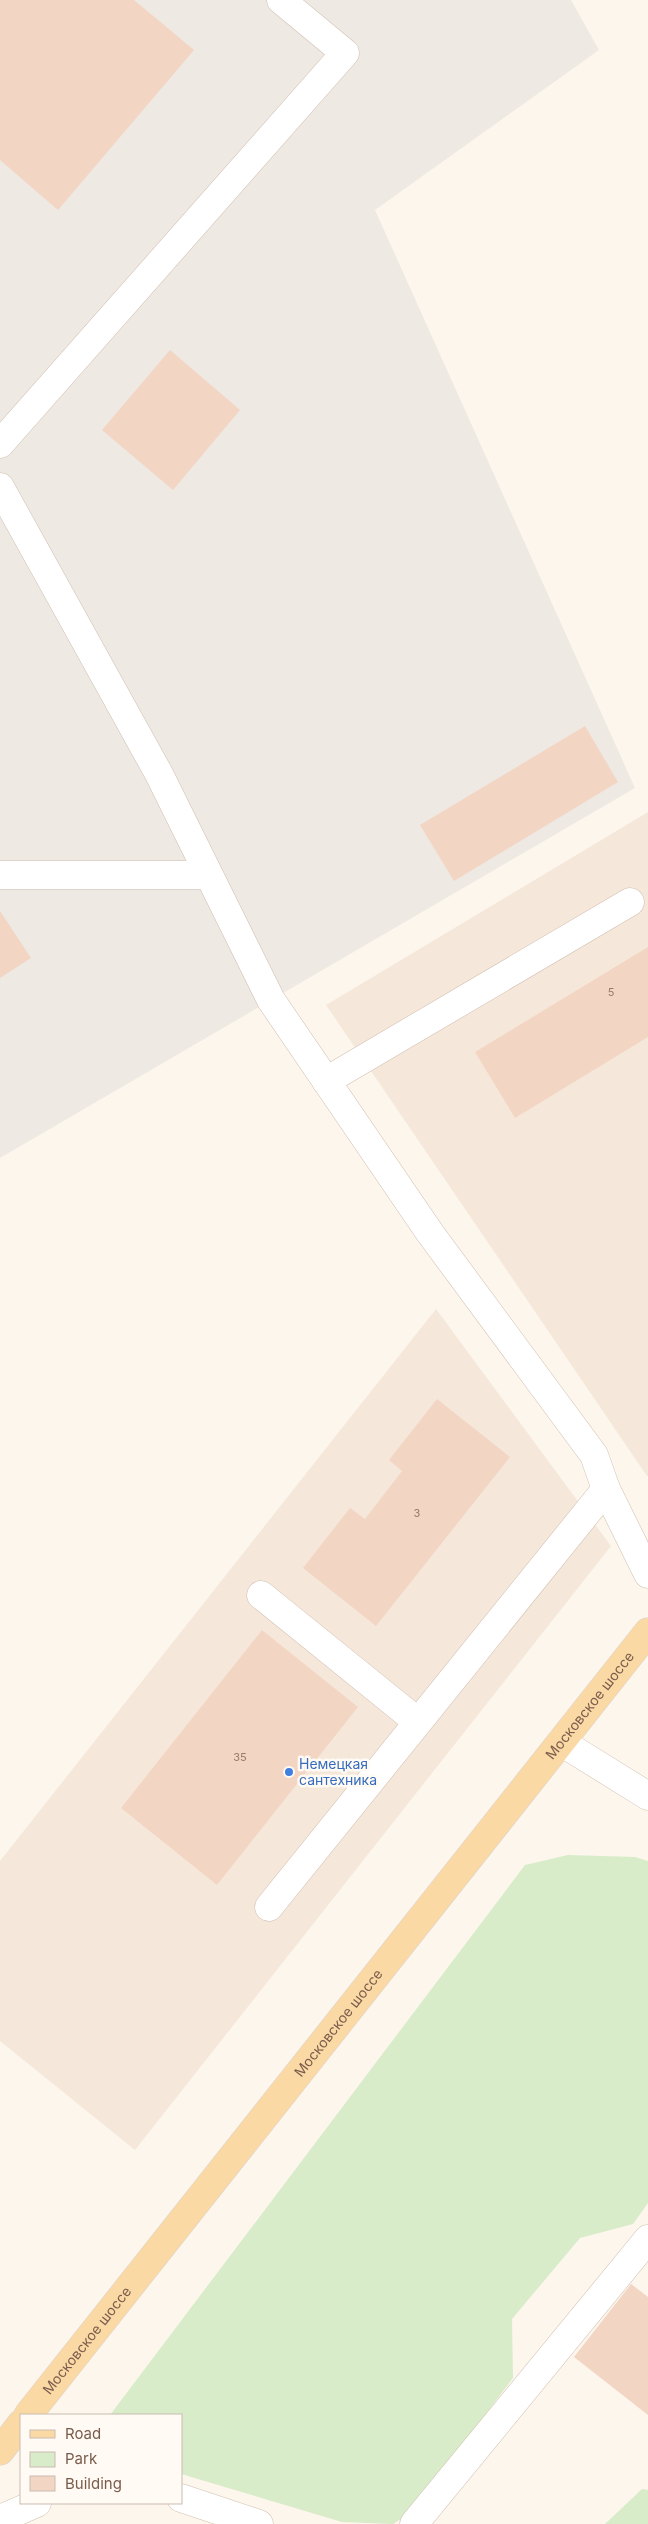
<svg xmlns="http://www.w3.org/2000/svg" width="648" height="2524" font-family="Inter,sans-serif">
<style>
.residential{fill:#f5e8da}
.industrial{fill:#efe9e4}
.green{fill:#d8ecc9}
.building{fill:#f3d5c3}
.lines{fill:none;stroke-linecap:round;stroke-linejoin:round}
.minor-casing{stroke:#d1beb0;stroke-width:29}
.major-casing{stroke:#dad1cd;stroke-width:29}
.minor{stroke:#fff;stroke-width:28}
.major{stroke:#fbd9a5;stroke-width:28}
.shop-dot{fill:#3f7fe0;stroke:#fffaf3;stroke-width:2}
.labels{text-anchor:middle;stroke-width:5;stroke-linejoin:round;paint-order:stroke}
.number-label{font-size:11px;fill:#987a6a}
.street-label{font-size:14px;fill:#7a5c4d;stroke:#fffaf3}
.shop-label{font-size:14px;fill:#366cbe;stroke:#fffaf3;text-anchor:start}
</style>
<rect width="100%" height="100%" fill="#fdf6ec"/>
<g class="residential">
<polygon points="648,812 648,1476 647,1476 326,1005"/>
<polygon points="436,1309 611,1546 135,2150 0,2041 0,1861"/>
</g>
<polygon class="industrial" points="0,0 571,0 599,50 375,210 635,788 0,1158"/>
<g class="green">
<polygon points="568,1855 635,1857 648,1861 648,2203 633,2224 580,2238 512,2319 513,2378 416,2506 407,2515 393,2524 342,2522 181,2474 181,2415 110,2415 525,1865"/>
<polygon points="642,2489 648,2490 648,2524 605,2524"/>
</g>
<g class="building">
<polygon points="0,0 134,0 194,50 58,210 0,160"/>
<polygon points="170,350 240,410 173,490 102,430"/>
<polygon points="585,726 618,782 454,881 420,825"/>
<polygon points="0,911 31,958 0,978"/>
<polygon points="648,947 648,1037 515,1118 475,1052"/>
<polygon points="437,1399 510,1457 376,1626 303,1568 350,1508 365,1519 402,1471 389,1460"/>
<polygon points="262,1630 358,1707 217,1885 121,1808"/>
<polygon points="631,2284 648,2297 648,2415 574,2357"/>
</g>
<g class="lines">
<g class="minor-casing">
<g id="minor">
<polyline points="0,444 345,53 281,0"/>
<polyline points="0,487 159,774 271,1000 430,1233 594,1455 606,1489 648,1574"/>
<polyline points="0,875 208,875"/>
<polyline points="326,1081 630,902"/>
<polyline points="261,1595 418,1722"/>
<polyline points="561,1742 648,1796"/>
<polyline points="269,1907 606,1489"/>
<polyline points="181,2498 259,2524"/>
<polyline points="0,2519 37,2503"/>
<polyline points="414,2524 648,2239"/>
</g>
</g>
<g class="major-casing">
<g id="major">
<path id="s1" d="M28,2415L648,1632"/>
<polyline points="0,2451 21,2424"/>
</g>
</g>
<use href="#minor" class="minor"/>
<use href="#major" class="major"/>
</g>
<circle class="shop-dot" cx="289" cy="1772" r="5"/>
<g class="labels">
<g class="number-label">
<text x="611" y="996">5</text>
<text x="417" y="1517">3</text>
<text x="240" y="1761">35</text>
</g>
<g class="street-label">
<text dy="5" stroke="none"><textPath href="#s1" startOffset="905">Московское шоссе</textPath></text>
<text dy="5" stroke="none"><textPath href="#s1" startOffset="500">Московское шоссе</textPath></text>
<text dy="5" stroke="none"><textPath href="#s1" startOffset="95">Московское шоссе</textPath></text>
</g>
<g class="shop-label">
<text x="299" y="1769">Немецкая<tspan x="299" dy="16">сантехника</tspan></text>
</g>
</g>
<rect x="20" y="2414" width="162" height="90" fill="#fffaf3" stroke="#cabbb1"/>
<rect x="30" y="2430" width="25" height="8" fill="#fbd9a5" stroke="#cabbb1"/>
<text x="65" y="2439" font-size="15" fill="#7a5c4d">Road</text>
<rect x="30" y="2452" width="25" height="15" fill="#d8ecc9" stroke="#cabbb1"/>
<text x="65" y="2464" font-size="15" fill="#7a5c4d">Park</text>
<rect x="30" y="2476" width="25" height="15" fill="#f3d5c3" stroke="#cabbb1"/>
<text x="65" y="2489" font-size="15" fill="#7a5c4d">Building</text>
</svg>
